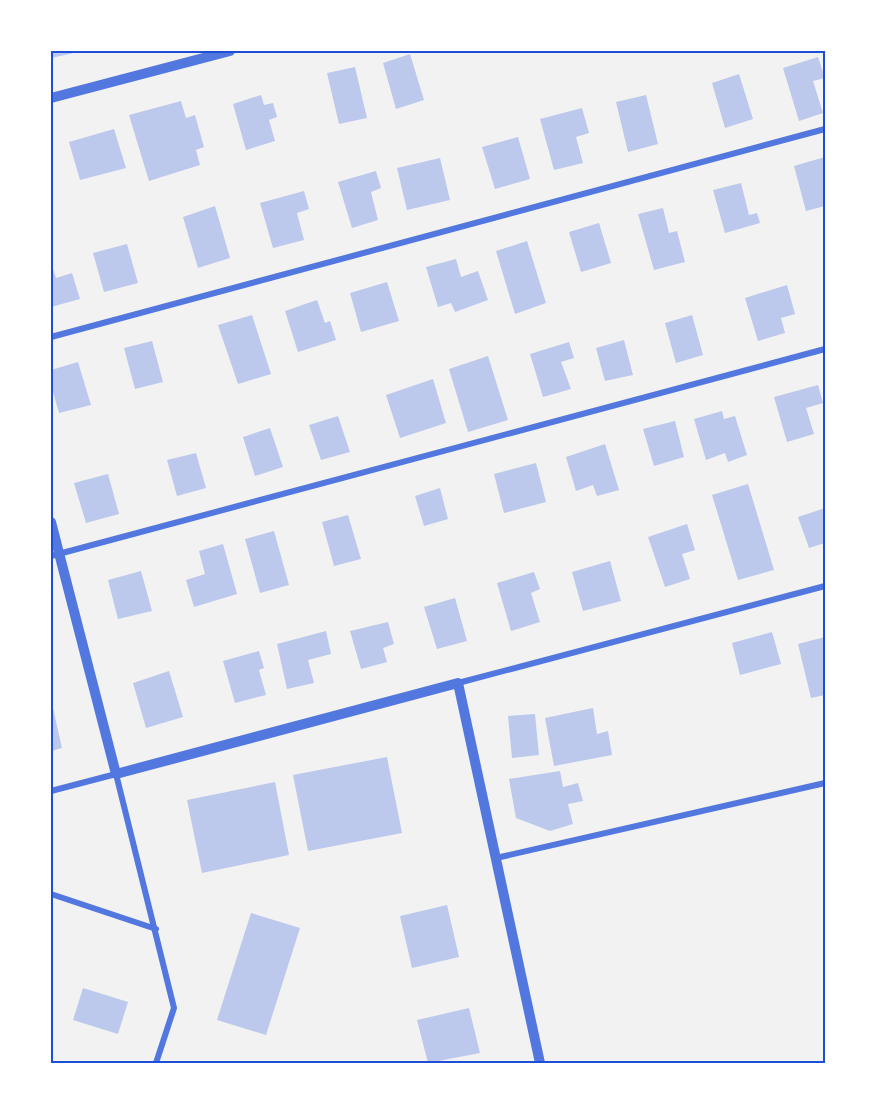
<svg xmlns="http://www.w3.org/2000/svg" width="876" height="1114" font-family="'Roboto Condensed',sans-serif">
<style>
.building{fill:#bdc9ec}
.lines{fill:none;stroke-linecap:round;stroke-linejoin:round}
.minor{stroke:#5277de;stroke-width:6}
.tertiary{stroke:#5277de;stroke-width:10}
.neatline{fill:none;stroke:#1d4ed8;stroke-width:2}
</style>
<rect width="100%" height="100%" fill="#f2f2f2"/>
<g class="building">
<polygon points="51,51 73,51 74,53 51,58"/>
<polygon points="410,54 424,100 396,109 383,63"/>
<polygon points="818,57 825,78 813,81 823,113 799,121 783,68"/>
<polygon points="355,67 367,118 339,124 327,73"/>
<polygon points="739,74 753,119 725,128 712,83"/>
<polygon points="261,95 264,105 273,103 277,117 269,120 275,141 246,150 233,104"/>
<polygon points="646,95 658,144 628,152 616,102"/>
<polygon points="181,101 186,118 195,115 204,147 196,150 200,165 149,181 129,115"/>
<polygon points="582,108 589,133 576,137 583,163 554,170 540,119"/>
<polygon points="114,129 126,168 80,180 69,142"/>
<polygon points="518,137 530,179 495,189 482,147"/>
<polygon points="825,157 825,206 806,211 794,166"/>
<polygon points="440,158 450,200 407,210 397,168"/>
<polygon points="376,171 381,188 371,192 378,220 352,228 338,182"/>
<polygon points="741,183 749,215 757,213 760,223 725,233 713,190"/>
<polygon points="304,191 309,209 297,213 304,240 273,248 260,203"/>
<polygon points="215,206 230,258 198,268 183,217"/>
<polygon points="663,208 669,233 677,231 685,262 654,270 638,214"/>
<polygon points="599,223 611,263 581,272 569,232"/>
<polygon points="527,241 546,303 515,314 496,251"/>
<polygon points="127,244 138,283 104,292 93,253"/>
<polygon points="456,259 461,277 478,271 488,300 455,312 451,303 438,307 426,267"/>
<polygon points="51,264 56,278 72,273 80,299 51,307"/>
<polygon points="387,282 399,321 361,332 350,293"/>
<polygon points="787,285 795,314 781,318 785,333 758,341 745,298"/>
<polygon points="317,300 325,323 330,321 336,340 298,352 285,311"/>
<polygon points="252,315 271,374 238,384 218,325"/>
<polygon points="692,315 703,355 676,363 665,323"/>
<polygon points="624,340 633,375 605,381 596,348"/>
<polygon points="152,341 163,382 135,389 124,348"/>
<polygon points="569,342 574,358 561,362 571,389 543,397 530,354"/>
<polygon points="488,356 508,420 468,432 449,369"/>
<polygon points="78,362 91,405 59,413 51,385 51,370"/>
<polygon points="433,379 446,423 400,438 386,395"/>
<polygon points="818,385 823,403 806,408 814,434 787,442 774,397"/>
<polygon points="722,411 724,419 735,416 747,455 728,462 725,453 706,460 694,419"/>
<polygon points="338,416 350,452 321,460 309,425"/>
<polygon points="675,421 684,457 654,466 643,429"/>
<polygon points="270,428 283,467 255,476 243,437"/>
<polygon points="605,444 619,490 597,496 593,485 576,491 566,457"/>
<polygon points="196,453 206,488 177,496 167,460"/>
<polygon points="536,463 546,502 504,513 494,474"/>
<polygon points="108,474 119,514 86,523 74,483"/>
<polygon points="748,484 774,570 738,580 712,495"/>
<polygon points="440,488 448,519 424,526 415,496"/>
<polygon points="825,508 825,543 809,548 798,517"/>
<polygon points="348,515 361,559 334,566 322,522"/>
<polygon points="687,524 695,550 682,554 690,579 665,587 648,537"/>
<polygon points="274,531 289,585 260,593 245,539"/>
<polygon points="223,544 237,594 194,607 186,580 205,574 199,551"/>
<polygon points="610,561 621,601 583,611 572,572"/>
<polygon points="141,571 152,611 118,619 108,580"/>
<polygon points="534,572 540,589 531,593 540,622 511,631 497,583"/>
<polygon points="455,598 467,641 437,649 424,607"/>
<polygon points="388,622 394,644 383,648 387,662 361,669 350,631"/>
<polygon points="326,631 331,654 308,660 314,683 287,689 277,644"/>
<polygon points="772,632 781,664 740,675 732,643"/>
<polygon points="825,637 825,695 811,698 798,644"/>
<polygon points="259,651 264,668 259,670 266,695 235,703 223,661"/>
<polygon points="169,671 183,717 146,728 133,683"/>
<polygon points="53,708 62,748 51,751 51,709"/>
<polygon points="593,708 597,734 608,731 612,755 554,766 545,718"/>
<polygon points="535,714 539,755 512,758 508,716"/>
<polygon points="387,757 402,833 308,851 293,775"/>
<polygon points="560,771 563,787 578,783 583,801 568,804 573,824 550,831 516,818 509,779"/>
<polygon points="275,782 289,855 202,873 187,800"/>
<polygon points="447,905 459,957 412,968 400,916"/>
<polygon points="251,913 300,928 266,1035 217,1020"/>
<polygon points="83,988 128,1002 118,1034 73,1020"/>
<polygon points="469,1008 480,1053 428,1063 417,1020"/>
</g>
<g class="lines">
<g class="minor">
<polyline points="51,337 825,129"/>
<polyline points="51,556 825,349"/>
<polyline points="458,683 825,586"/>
<polyline points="51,791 116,774 174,1008 156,1063"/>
<polyline points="496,858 825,783"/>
<polyline points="51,894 156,929"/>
</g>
<g class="tertiary">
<polyline points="51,98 230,51"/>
<polyline points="51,522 116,774 458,683 540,1063"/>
</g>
</g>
<rect width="876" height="1114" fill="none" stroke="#ffffff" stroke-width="105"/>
<rect x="52" y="52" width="772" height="1010" class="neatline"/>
</svg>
